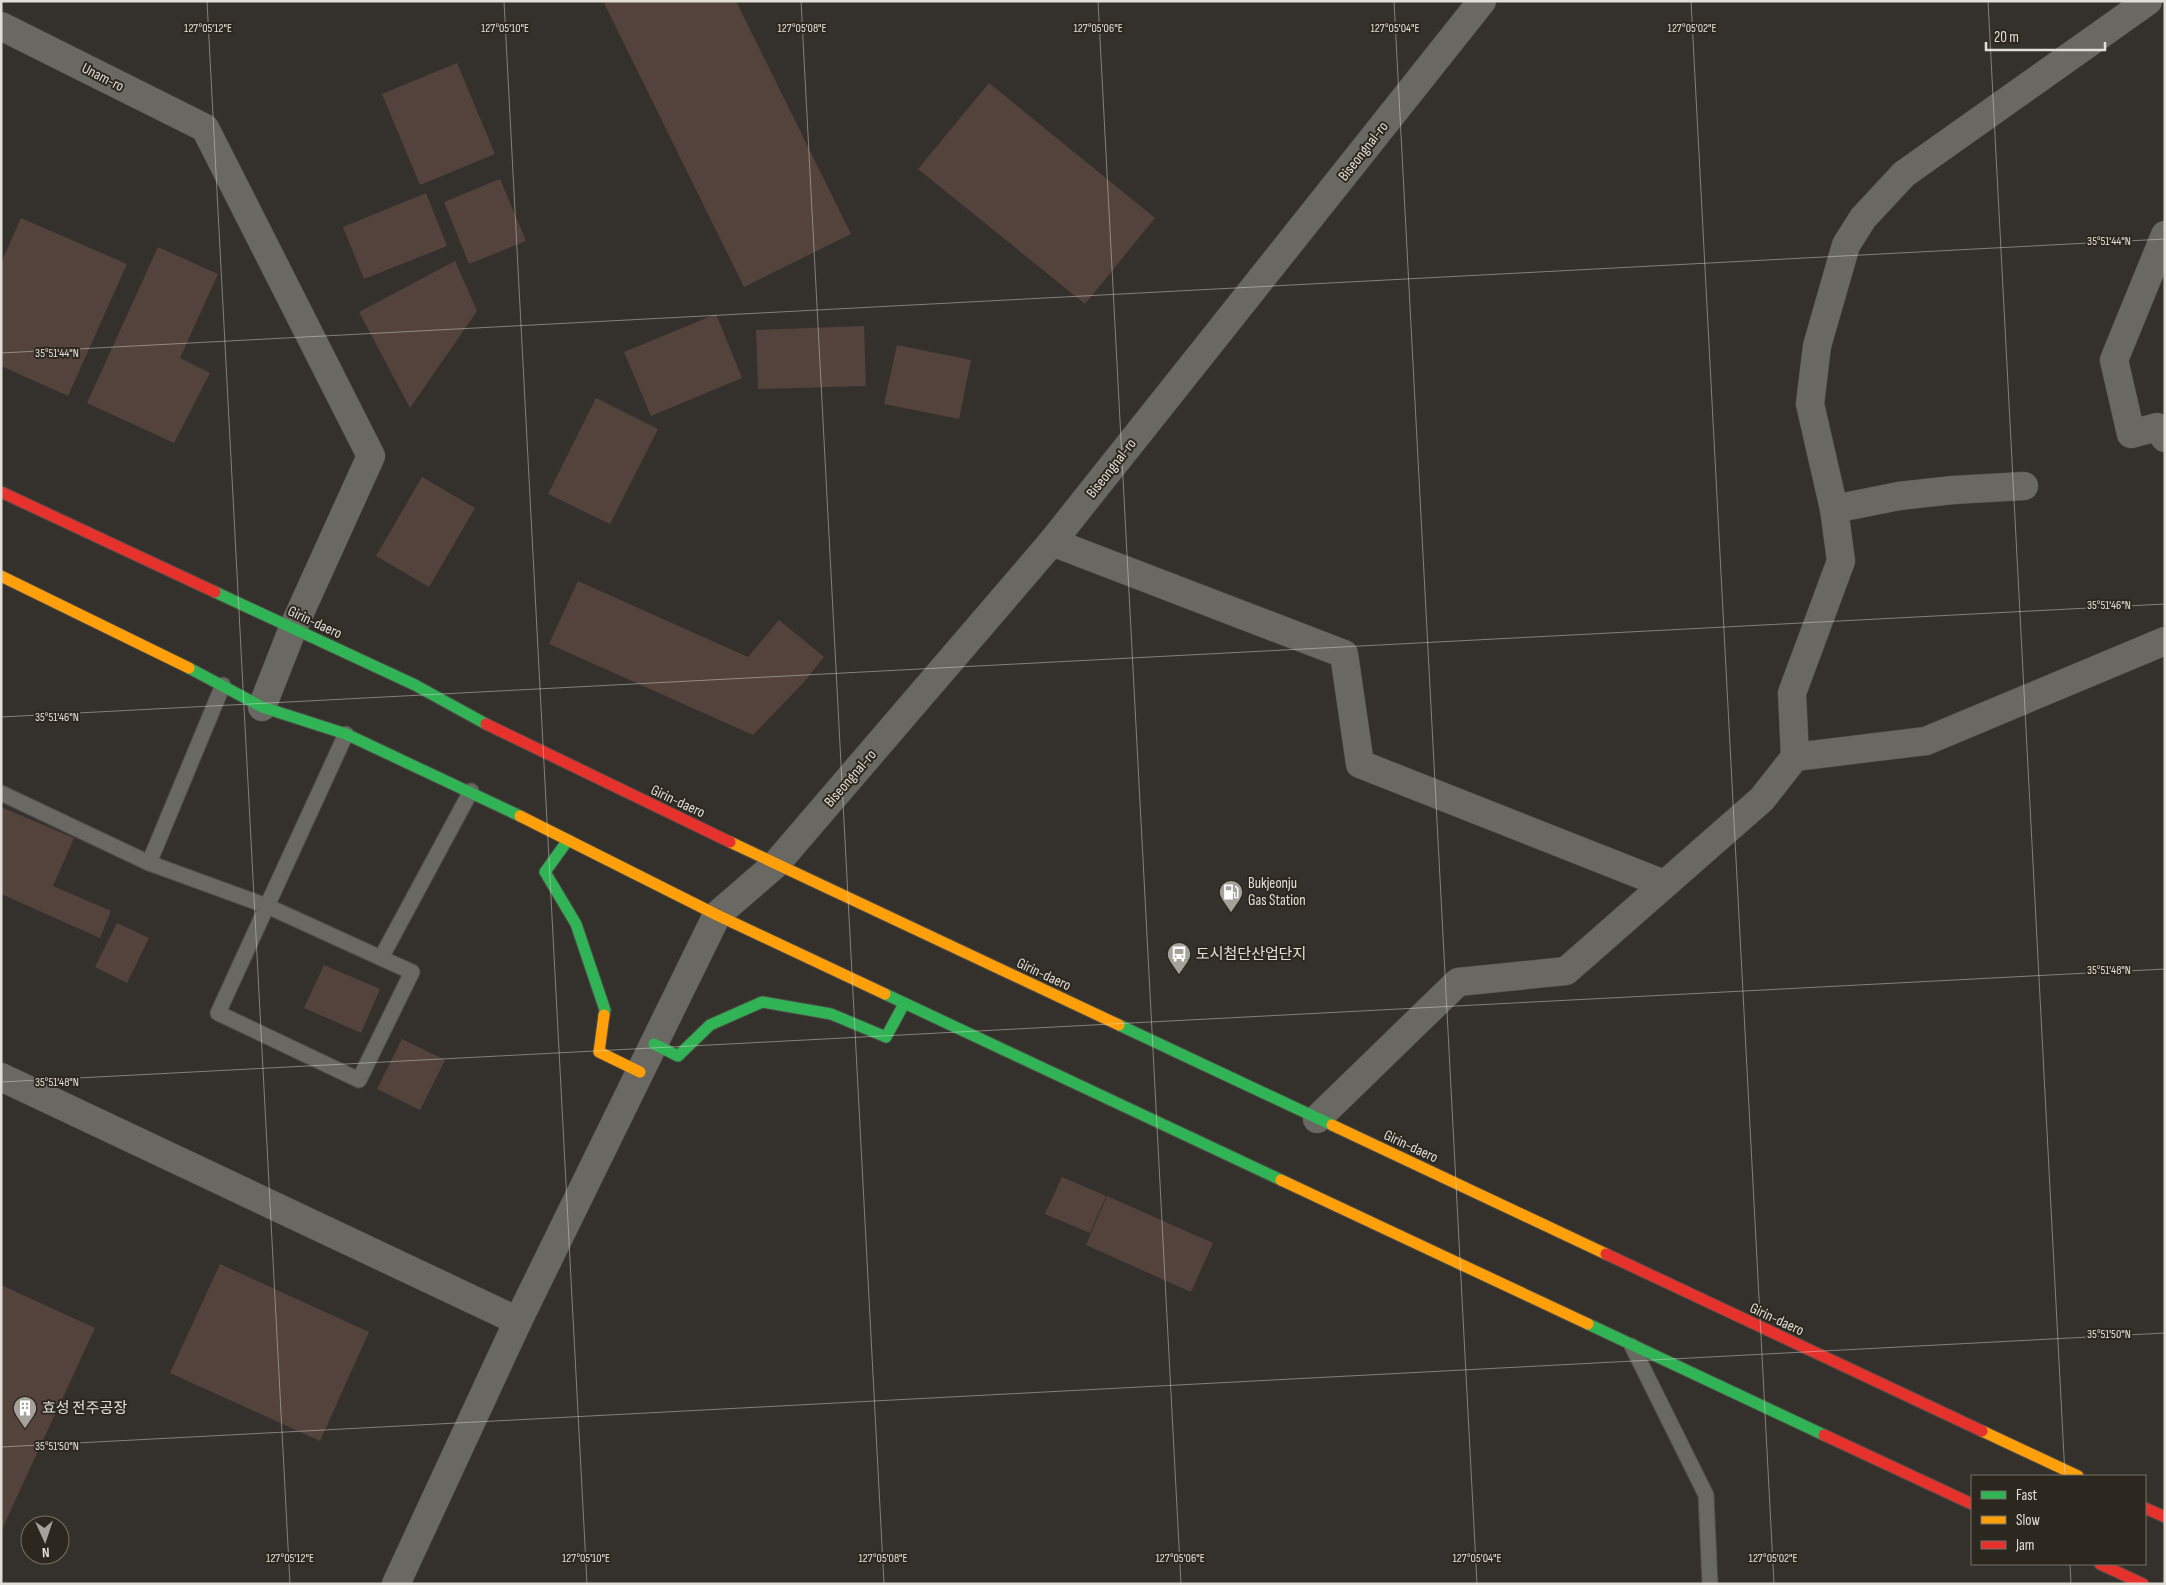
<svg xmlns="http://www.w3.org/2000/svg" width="2166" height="1585" font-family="'Sofia Sans Condensed','Noto Sans KR',sans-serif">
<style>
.building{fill:#53433c}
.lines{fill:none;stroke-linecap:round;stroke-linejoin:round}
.lane-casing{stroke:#4f4c48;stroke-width:17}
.street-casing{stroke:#4f4c48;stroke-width:29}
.fast-casing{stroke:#4f4c48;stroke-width:13}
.slow-casing{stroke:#4f4c48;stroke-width:13}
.jam-casing{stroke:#4f4c48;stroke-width:13}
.lane{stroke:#6a6863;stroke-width:15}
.street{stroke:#6a6863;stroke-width:28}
.fast{stroke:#30b455;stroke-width:11}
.slow{stroke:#ff9f0a;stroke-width:11}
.jam{stroke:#e5322d;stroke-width:11}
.ticks{fill:none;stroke:#e2dfd9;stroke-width:1;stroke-opacity:0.45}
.labels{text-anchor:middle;stroke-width:4;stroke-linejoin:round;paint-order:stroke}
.street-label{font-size:15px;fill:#e2dfd9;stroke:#2d281f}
.poi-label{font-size:15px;fill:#e2dfd9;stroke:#2d281f;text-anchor:start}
.ticks-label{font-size:12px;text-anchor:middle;fill:#e2dfd9;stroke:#2d281f;stroke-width:4;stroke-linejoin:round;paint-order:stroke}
</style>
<rect width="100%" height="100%" fill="#34312c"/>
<g class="building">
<polygon points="609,1 736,1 851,234 744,287 604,3"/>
<polygon points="457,63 495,154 420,185 382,94"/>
<polygon points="989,83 1155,218 1085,304 918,169"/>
<polygon points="500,179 526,241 469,264 444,202"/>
<polygon points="426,193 447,246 364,279 343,227"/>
<polygon points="21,218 127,264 68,396 1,366 1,263"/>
<polygon points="158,247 218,274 180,358 210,373 174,443 87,403"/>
<polygon points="455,261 477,311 410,408 359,312"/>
<polygon points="716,314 742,378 651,416 624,352"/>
<polygon points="864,326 866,386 758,389 756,330"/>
<polygon points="897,345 971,360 959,419 884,404"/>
<polygon points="596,398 658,429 610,524 548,494"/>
<polygon points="422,477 475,508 429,587 376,556"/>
<polygon points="578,581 748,657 779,620 824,657 804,682 753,735 549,644"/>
<polygon points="1,807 74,838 53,886 111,911 100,938 1,894"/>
<polygon points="117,923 149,938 127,983 95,967"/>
<polygon points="324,965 380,989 361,1033 304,1008"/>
<polygon points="402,1039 445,1060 420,1110 377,1089"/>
<polygon points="1062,1177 1106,1196 1090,1233 1045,1214"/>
<polygon points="1107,1196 1213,1243 1191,1292 1086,1245"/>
<polygon points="220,1264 369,1332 320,1441 170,1373"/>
<polygon points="1,1285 95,1328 1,1531"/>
</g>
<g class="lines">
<g class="lane-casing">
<g id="lane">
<polyline points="346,734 267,906 381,958 471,791"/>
<polyline points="1,793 149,863 223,685"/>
<polyline points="149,863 267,906 218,1013 359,1080 412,972 381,958"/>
<polyline points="1632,1346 1706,1495 1710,1584"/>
</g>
</g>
<g class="street-casing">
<g id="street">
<polyline points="1,26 205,128 371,456 293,628 262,707"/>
<polyline points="2165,235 2114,360 2131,434 2157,427 2165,438"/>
<polyline points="1834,509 1899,496 1953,490 2024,486"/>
<polyline points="1052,542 1344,654 1360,764 1664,884"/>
<polyline points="1795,757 1792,693 1841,561 1834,509 1810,404 1817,346 1846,245 1863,218 1904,174 2148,1"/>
<polyline points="1,1077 518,1321"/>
<polyline points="1317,1119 1458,982 1566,971 1762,799 1795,757 1926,741 2165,641"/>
<polyline points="396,1584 518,1321 717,915 776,864 1052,542 1482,1"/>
</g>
</g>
<g class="fast-casing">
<g id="fast">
<polyline points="215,592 415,685 486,724"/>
<polyline points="189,668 262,707 346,734 520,816"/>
<polyline points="568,840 545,872 576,924 605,1010 604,1015"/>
<polyline points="885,994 1281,1180"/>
<polyline points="1119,1025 1332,1125"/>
<polyline points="654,1044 678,1056 710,1025 762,1002 831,1014 886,1037 904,1004"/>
<polyline points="1588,1324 1824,1435"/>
</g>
</g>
<g class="slow-casing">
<g id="slow">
<polyline points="1,576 189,668"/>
<polyline points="520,816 717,915 885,994"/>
<polyline points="730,842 1119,1025"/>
<polyline points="604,1015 599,1052 640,1072"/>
<polyline points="1332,1125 1606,1254"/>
<polyline points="1281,1180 1588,1324"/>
<polyline points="1982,1431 2078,1476"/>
</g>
</g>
<g class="jam-casing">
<g id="jam">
<polyline points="1,492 215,592"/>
<polyline points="486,724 730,842"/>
<polyline points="1606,1254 1982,1431"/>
<polyline points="1824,1435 1972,1504"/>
<polyline points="2145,1508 2165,1517"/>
<polyline points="2100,1564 2143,1584"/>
</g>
</g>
<use href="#lane" class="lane"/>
<use href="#street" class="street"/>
<use href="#fast" class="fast"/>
<use href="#slow" class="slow"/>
<use href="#jam" class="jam"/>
</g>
<path class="ticks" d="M207,1L290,1584M504,1L587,1584M801,1L884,1584M1098,1L1181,1584M1394,1L1477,1584M1691,1L1774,1584M1988,1L2065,1476M1,353L2165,239M1,717L2165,604M1,1082L2165,969M1,1447L2165,1333M2070,1564L2071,1584"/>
<defs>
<g id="fuel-pin" transform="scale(1.25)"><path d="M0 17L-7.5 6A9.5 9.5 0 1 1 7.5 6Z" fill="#a5a29c" stroke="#2d281f"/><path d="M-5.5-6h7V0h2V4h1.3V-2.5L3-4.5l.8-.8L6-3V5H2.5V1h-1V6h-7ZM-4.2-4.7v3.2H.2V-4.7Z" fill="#fff"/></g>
<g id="bus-pin" transform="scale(1.25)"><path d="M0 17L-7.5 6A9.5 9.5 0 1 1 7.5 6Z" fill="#a5a29c" stroke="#2d281f"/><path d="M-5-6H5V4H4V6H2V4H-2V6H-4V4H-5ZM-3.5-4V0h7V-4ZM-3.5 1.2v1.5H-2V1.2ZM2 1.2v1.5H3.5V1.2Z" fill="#fff"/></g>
<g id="building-pin" transform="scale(1.25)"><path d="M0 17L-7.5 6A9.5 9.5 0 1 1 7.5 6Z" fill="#a5a29c" stroke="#2d281f"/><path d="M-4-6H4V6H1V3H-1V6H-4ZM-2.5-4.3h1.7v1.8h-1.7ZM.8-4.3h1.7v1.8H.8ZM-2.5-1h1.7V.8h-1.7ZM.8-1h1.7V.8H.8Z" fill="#fff"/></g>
</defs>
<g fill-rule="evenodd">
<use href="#fuel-pin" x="1231" y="892"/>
<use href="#bus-pin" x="1179" y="954"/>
<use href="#building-pin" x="25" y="1408"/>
</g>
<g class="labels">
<g class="street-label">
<text transform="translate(103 77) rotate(27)" y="5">Unam-ro</text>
<text transform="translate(1363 151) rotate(-52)" y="5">Biseongnal-ro</text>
<text transform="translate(1111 468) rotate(-52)" y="5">Biseongnal-ro</text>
<text transform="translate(315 622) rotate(25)" y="5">Girin-daero</text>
<text transform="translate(850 778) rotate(-49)" y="5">Biseongnal-ro</text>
<text transform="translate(678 801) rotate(25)" y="5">Girin-daero</text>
<text transform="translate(1044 974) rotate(25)" y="5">Girin-daero</text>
<text transform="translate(1411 1146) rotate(25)" y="5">Girin-daero</text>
<text transform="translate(1777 1319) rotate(25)" y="5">Girin-daero</text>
</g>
<g class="poi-label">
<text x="1248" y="888">Bukjeonju<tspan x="1248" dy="17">Gas Station</tspan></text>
<text x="1196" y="959">도시첨단산업단지</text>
<text x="42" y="1413">효성 전주공장</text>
</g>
</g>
<g class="ticks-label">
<text x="208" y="32">127°05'12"E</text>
<text x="505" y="32">127°05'10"E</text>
<text x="802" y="32">127°05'08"E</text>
<text x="1098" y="32">127°05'06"E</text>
<text x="1395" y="32">127°05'04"E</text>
<text x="1692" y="32">127°05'02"E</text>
<text x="2109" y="245">35°51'44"N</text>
<text x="57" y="357">35°51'44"N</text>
<text x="2109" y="609">35°51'46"N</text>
<text x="57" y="721">35°51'46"N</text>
<text x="2109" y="974">35°51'48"N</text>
<text x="57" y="1086">35°51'48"N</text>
<text x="2109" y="1338">35°51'50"N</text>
<text x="57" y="1450">35°51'50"N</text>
<text x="290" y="1562">127°05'12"E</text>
<text x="586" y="1562">127°05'10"E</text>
<text x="883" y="1562">127°05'08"E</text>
<text x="1180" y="1562">127°05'06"E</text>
<text x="1477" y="1562">127°05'04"E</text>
<text x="1773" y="1562">127°05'02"E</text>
</g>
<rect width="2166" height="1585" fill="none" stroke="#e2dfd9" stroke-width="5"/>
<rect x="1971" y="1475" width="175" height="90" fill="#2d281f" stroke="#757169"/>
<rect x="1981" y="1491" width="25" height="8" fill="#30b455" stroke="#757169"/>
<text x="2016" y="1500" font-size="15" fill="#e2dfd9">Fast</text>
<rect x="1981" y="1516" width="25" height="8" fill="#ff9f0a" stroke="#757169"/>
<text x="2016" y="1525" font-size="15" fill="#e2dfd9">Slow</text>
<rect x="1981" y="1541" width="25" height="8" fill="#e5322d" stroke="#757169"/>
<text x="2016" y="1550" font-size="15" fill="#e2dfd9">Jam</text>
<g transform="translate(45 1540) rotate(177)"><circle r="24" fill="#2d281f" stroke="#757169"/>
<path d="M0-4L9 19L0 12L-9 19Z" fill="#a5a29c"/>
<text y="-8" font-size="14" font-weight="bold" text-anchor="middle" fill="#e2dfd9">N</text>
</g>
<path d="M1986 42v8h119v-8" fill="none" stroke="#e2dfd9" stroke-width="2.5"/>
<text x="1994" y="42" font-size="15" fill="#e2dfd9" stroke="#2d281f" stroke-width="4" paint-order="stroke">20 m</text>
</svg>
